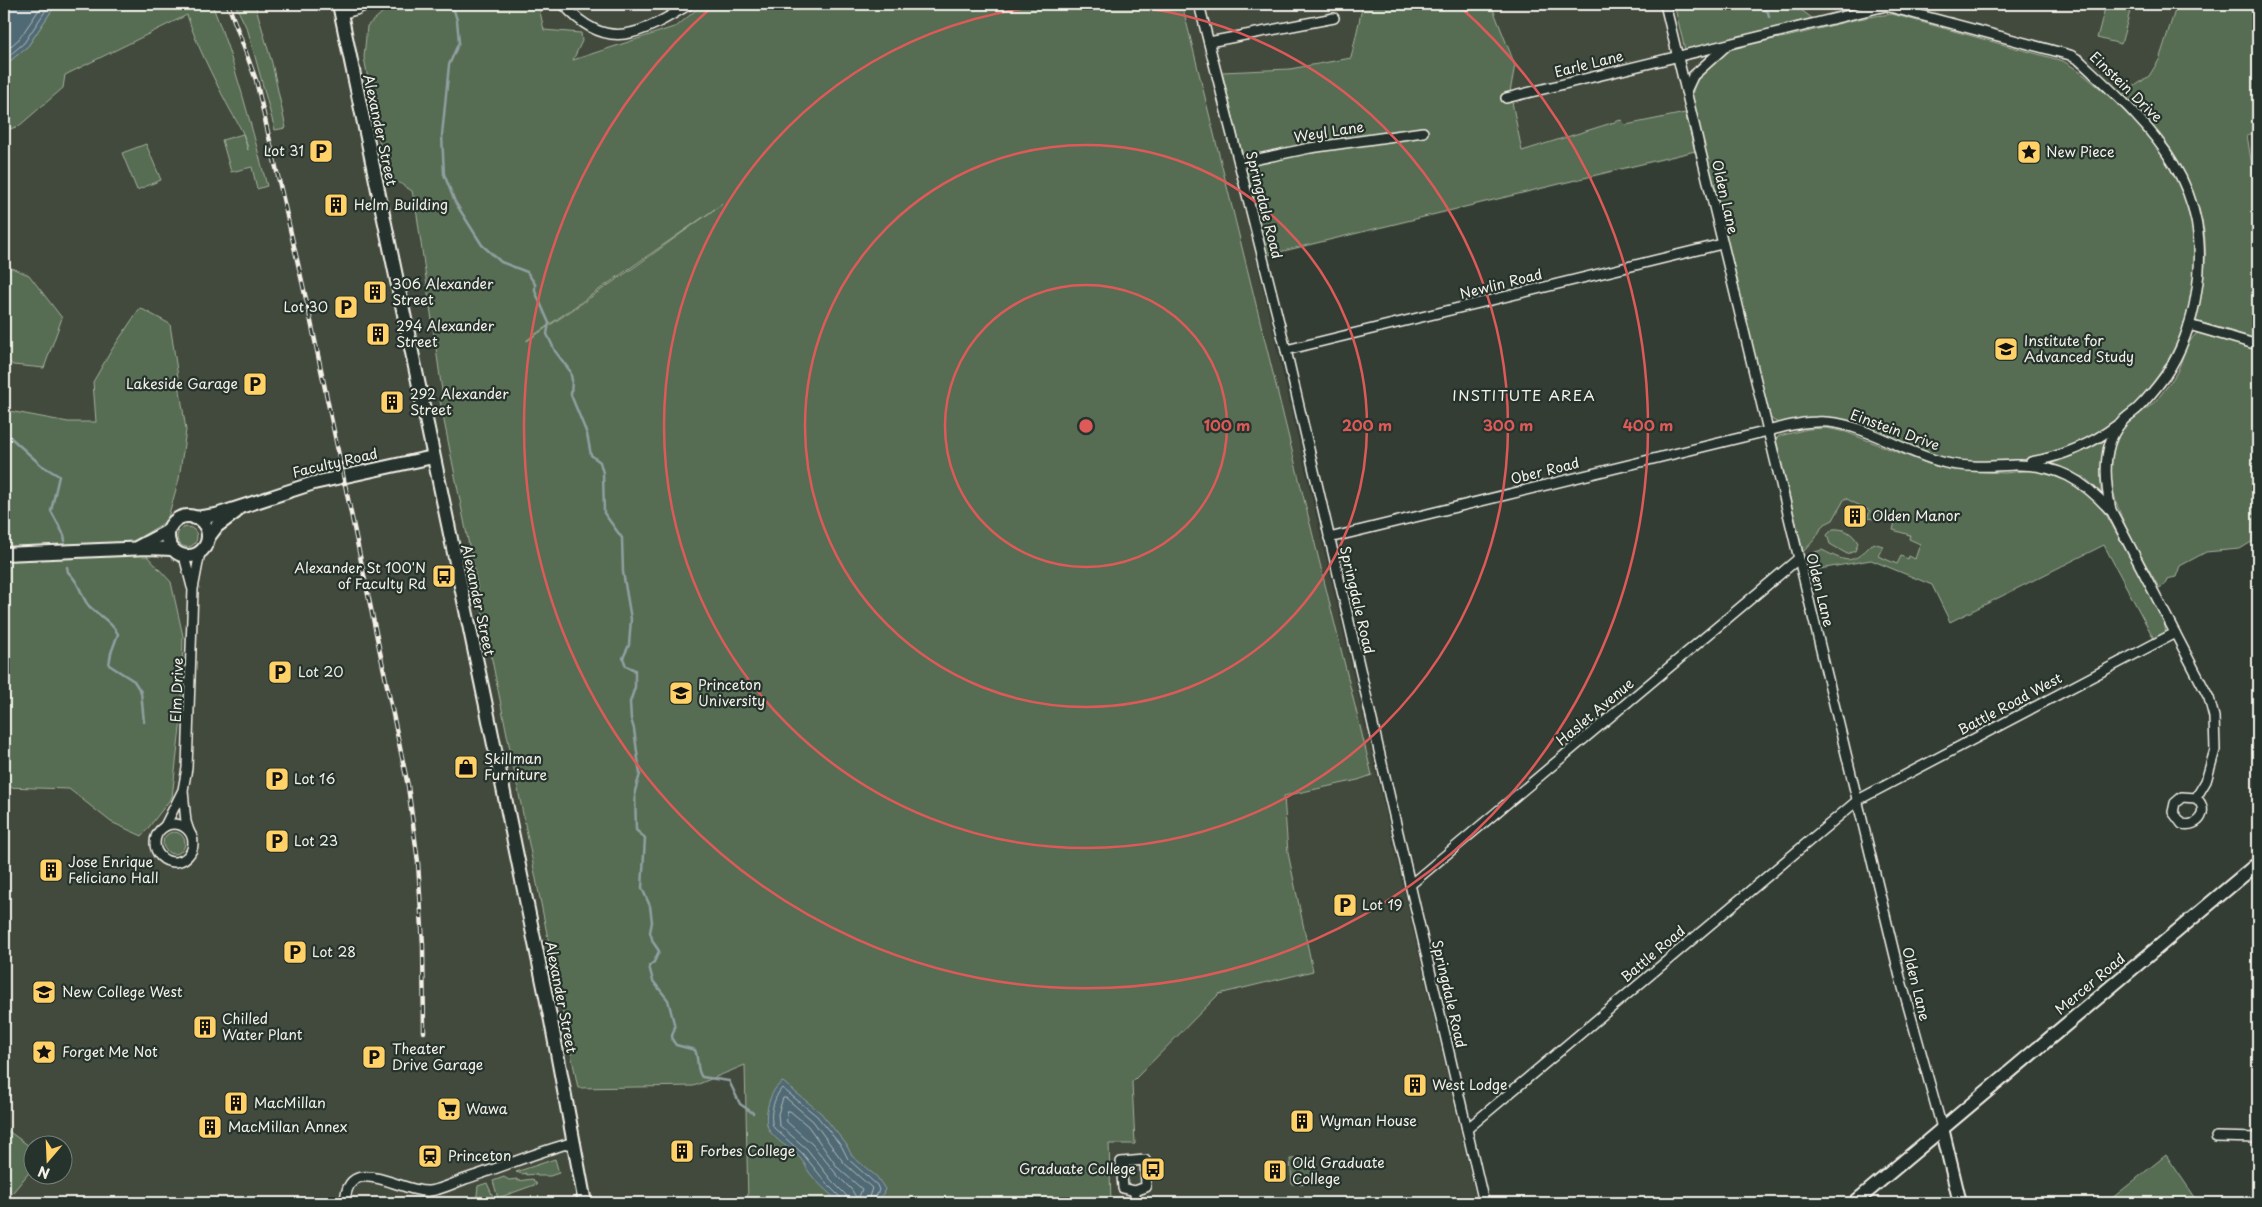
<svg xmlns="http://www.w3.org/2000/svg" width="2262" height="1207" font-family="'Playpen Sans',sans-serif">
<style>
.built{fill:#42493c;fill-rule:evenodd}
.green{fill:#566d52;stroke:#a5af9d;fill-rule:evenodd}
.water{fill:#4f6974;stroke:#919fa2}
.lines{fill:none;stroke-linecap:round;stroke-linejoin:round}
.shore{stroke:#b2bbba;stroke-width:1}
.stream{stroke:#919fa2;stroke-width:2.5}
.street-casing{stroke:#f4f1e8;stroke-width:12}
.secondary-casing{stroke:#f4f1e8;stroke-width:16}
.street{stroke:#26332d;stroke-width:9}
.secondary{stroke:#26332d;stroke-width:12}
.rail-casing{stroke:#f4f1e8;stroke-width:4.5}
.rail{stroke:#26332d;stroke-width:2.5;stroke-dasharray:8;stroke-linecap:butt}
.ring{fill:none;stroke:#de5a58;stroke-width:2.5}
.labels{text-anchor:middle;stroke-width:4.5;stroke-linejoin:round;paint-order:stroke}
.street-label{font-size:14px;fill:#f4f1e8;stroke:#26332d}
.poi-label{font-size:14px;fill:#f4f1e8;stroke:#26332d;text-anchor:start}
.neighbourhood-label{font-size:15px;letter-spacing:1px;fill:#f4f1e8;stroke:#26332d}
.centre{fill:#de5a58;stroke:#26332d;stroke-width:2.5}
.ring-label{font-size:15px;text-anchor:middle;font-weight:bold;fill:#de5a58;stroke:#26332d;stroke-width:4.5;stroke-linejoin:round;paint-order:stroke}
</style>
<rect width="100%" height="100%" fill="#333d34"/>
<filter id="ink" filterUnits="userSpaceOnUse"><feTurbulence type="fractalNoise" baseFrequency=".02" numOctaves="2"/><feDisplacementMap in="SourceGraphic" scale="10" xChannelSelector="R" yChannelSelector="G"/><feConvolveMatrix kernelMatrix="1 2 1 2 8 2 1 2 1" color-interpolation-filters="sRGB"/></filter>
<g filter="url(#ink)">
<path class="built" d="M56,4H2258V538L2240,549L2206,552L2180,566L2176,577L2167,579L2165,585L2159,588L2172,618L2149,629L2104,545L1950,622L1932,585L1871,560L1808,571L1705,150L1256,259L1477,1203H4V66L28,46ZM32,1144H62V1174H32Z"/>
<g class="green">
<path d="M56,4H212C235,63 251,124 267,186L257,189L252,167L231,172L222,140L243,134L248,150C245,132 235,120 227,104C212,75 197,46 187,15L65,75L63,88L19,126L4,131V66L28,46Z"/>
<polygon points="235,4 255,4 272,63 286,128 275,130 248,31"/>
<path d="M392,4H540L539,7L544,30L581,33L582,41L573,60L677,26L703,4H1182L1372,775L1358,780L1284,796L1288,853L1313,971L1219,994L1132,1082L1135,1144H1109L1111,1201L1128,1200V1203H748L745,1065L694,1086L578,1088L440,401L443,398L417,215L412,191L385,174L364,57L367,26ZM722,204L636,266L527,341V340Z"/>
<polygon points="1363,4 1491,4 1515,65 1510,92 1522,151 1621,120 1626,125 1685,113 1695,151 1267,255 1222,72 1290,69 1351,58"/>
<polygon points="1674,4 1793,4 1812,18 1685,50"/>
<polygon points="2106,4 2132,4 2121,44 2097,38"/>
<path d="M2177,4H2258V132L2247,135L2258,203V339L2196,321C2201,295 2207,268 2205,241C2204,214 2187,172 2171,149C2158,130 2138,113 2122,95L2149,76L2159,60Z"/>
<path d="M1892,14L2063,61C2081,71 2096,85 2111,98C2149,133 2183,169 2192,222C2213,341 2125,459 2001,463C1943,465 1891,440 1838,420L1826,417L1780,423L1774,421L1770,417L1692,96C1695,76 1713,59 1730,50C1744,42 1770,40 1786,37C1822,29 1856,17 1892,14Z"/>
<polygon points="146,144 161,180 137,190 122,153"/>
<polygon points="4,265 29,275 62,318 44,368 13,365 4,359"/>
<polygon points="140,308 170,324 186,430 179,479 167,521 132,542 4,547 4,410 68,422 96,422 93,382 111,351"/>
<path d="M2197,333L2258,350V538L2240,549L2206,552L2180,566L2176,577L2167,579L2165,585L2159,588C2135,542 2090,483 2122,430C2131,417 2149,410 2159,397C2165,389 2172,381 2177,372C2184,357 2184,345 2197,333Z"/>
<path d="M1826,428L1846,432L1928,464L1952,470L2005,473L2033,470L2061,478L2084,489L2107,516L2164,621L2166,633L2154,639L2104,545L1950,622L1932,585L1871,560L1808,571L1805,560L1815,552L1822,550C1848,563 1852,565 1873,543L1883,546L1878,556L1897,564L1901,556L1908,559L1909,556L1915,559L1920,544L1909,539L1910,535L1893,530L1895,522L1867,518L1870,511L1845,498L1833,520L1823,525L1815,539L1803,552L1776,439L1779,436L1808,429Z"/>
<polygon points="2104,441 2107,441 2101,465 2101,493 2085,478 2052,466 2052,463 2078,454"/>
<circle cx="187" cy="537" r="10"/>
<path d="M1833,529C1844,528 1853,533 1858,543L1855,551L1847,554L1830,544L1827,535Z"/>
<polygon points="134,552 146,555 171,582 183,636 181,720 172,797 142,836 111,822 69,789 4,787 4,557"/>
<circle cx="174" cy="843" r="11"/>
<polygon points="4,1128 32,1148 32,1169 4,1203"/>
<polygon points="2166,1155 2199,1203 2106,1203"/>
<polygon points="1316,1158 1317,1183 1292,1184 1290,1159"/>
<polygon points="555,1159 559,1173 550,1176 537,1176 536,1174 526,1175 526,1173 522,1174 516,1172"/>
<polygon points="504,1177 509,1180 517,1179 518,1181 532,1179 537,1184 498,1198 493,1181"/>
<polygon points="487,1183 494,1199 491,1201 495,1203 476,1203 478,1186"/>
</g>
<g class="water">
<polygon points="4,4 56,4 28,46 4,66"/>
<path d="M783,1082L821,1113L846,1144L852,1156L877,1177L885,1189L882,1196L875,1203H839C829,1192 815,1182 807,1169C805,1164 802,1160 798,1156C789,1147 776,1141 769,1130C762,1119 770,1087 783,1082Z"/>
</g>
<g class="lines">
<g class="shore">
<polyline points="4,52 19,39 43,4"/>
<polyline points="4,60 24,43 50,4"/>
<polygon points="787,1111 790,1111 808,1126 838,1168 862,1189 859,1197 856,1197 851,1189 838,1176 812,1144 787,1122"/>
<path d="M842,1203L841,1198L828,1185L802,1153L774,1128C768,1117 774,1097 782,1088L817,1116L842,1147L848,1159L877,1185L879,1190L873,1203"/>
<polyline points="849,1203 846,1195 832,1181 807,1149 779,1125 778,1114 783,1098 786,1098 813,1121 844,1163 872,1188 867,1203"/>
</g>
<g class="stream">
<path d="M452,4L457,20L459,42L449,65L442,135L444,174L455,202L482,245L501,262L527,272L535,284V291L549,323L547,334L555,351L570,371L572,380L571,395L587,434L591,455L600,462L603,473L604,513L622,538L623,572L631,619L629,645L623,658L626,666L635,670V687L630,702L631,719L634,729L640,774L635,791L636,830L645,838L642,888L650,906L652,922L650,932L653,942L659,951L654,962L649,966L653,981L668,1000L675,1027L672,1036L673,1041L676,1045L695,1050C699,1059 696,1071 702,1077L729,1081L740,1104L753,1113"/>
<polyline points="1761,4 1761,7 1768,12 1769,17"/>
<polyline points="4,436 10,437 41,465 59,476 51,511 64,535 65,541"/>
<path d="M67,567L68,572C82,585 80,596 89,606C99,616 111,621 118,634L111,653L109,665L134,681L141,692L144,722"/>
</g>
<g class="street-casing">
<g id="street">
<path d="M563,4C607,54 641,34 690,4"/>
<polyline points="1199,4 1286,350 1484,1203"/>
<polyline points="1665,4 1900,977 1942,1128"/>
<polyline points="341,14 356,10 368,4"/>
<polyline points="1209,42 1334,18"/>
<polyline points="1686,91 1693,76 1725,47"/>
<path d="M1506,98L1886,6L2070,55L2079,60C2153,129 2215,184 2196,295C2192,322 2181,353 2165,376C2157,387 2148,398 2138,408C2133,413 2125,417 2121,423C2101,446 2105,483 2111,510L2209,698L2214,717L2215,750L2206,781L2196,798L2182,797L2175,803L2173,812L2182,824C2199,828 2210,810 2196,798"/>
<polyline points="1239,163 1310,148 1423,132"/>
<polyline points="2189,325 2258,345"/>
<polyline points="1286,350 1722,244"/>
<path d="M2031,462C2063,456 2092,444 2117,425"/>
<path d="M1329,538L1768,431C1783,427 1800,422 1816,422C1859,419 1904,454 1946,463C1969,468 1992,466 2015,465C2057,464 2083,480 2110,510"/>
<polyline points="184,556 192,587"/>
<polyline points="183,791 186,822 189,831"/>
<circle cx="174" cy="843" r="19"/>
<polyline points="165,826 183,790 187,768 193,589 200,552"/>
<polyline points="1410,885 1798,559"/>
<polyline points="1467,1129 1858,800 2175,633"/>
<polyline points="2216,1137 2258,1138"/>
<polygon points="1145,1160 1146,1187 1135,1191 1123,1188 1121,1162"/>
<path d="M345,1203C347,1150 403,1194 429,1191C441,1190 454,1183 465,1179C502,1167 537,1152 574,1142"/>
<polyline points="1135,1203 1135,1191"/>
</g>
</g>
<g class="secondary-casing">
<g id="secondary">
<polyline points="339,4 485,701 551,1021 585,1203"/>
<circle cx="188" cy="536" r="20"/>
<polyline points="195,518 216,515 314,483 433,457"/>
<polyline points="208,538 217,526 236,512"/>
<polyline points="138,547 168,531"/>
<polyline points="4,554 148,548 172,549"/>
<polyline points="1942,1128 1960,1203"/>
<polyline points="1854,1203 2258,863"/>
</g>
</g>
<use href="#street" class="street"/>
<use href="#secondary" class="secondary"/>
<g class="rail-casing">
<polyline id="rail" points="228,4 256,80 309,312 408,786 418,862 423,945 424,1032"/>
</g>
<use href="#rail" class="rail"/>
</g>
</g>
<g class="ring">
<circle cx="1086" cy="426" r="141"/>
<circle cx="1086" cy="426" r="281"/>
<circle cx="1086" cy="426" r="422"/>
<path d="M1458 5A562 562 0 1 1 714 5"/>
</g>
<defs>
<g id="parking-square" transform="scale(1.25)"><rect x="-9" y="-9" width="18" height="18" rx="4" fill="#ffd166" stroke="#26332d"/><path d="M-3.5-5.5H1a3.5 3.5 0 0 1 0 7H-1V5.5H-3.5ZM-1-3.4V-.6H.8a1.4 1.4 0 0 0 0-2.8Z" fill="#111"/></g>
<g id="sight-square" transform="scale(1.25)"><rect x="-9" y="-9" width="18" height="18" rx="4" fill="#ffd166" stroke="#26332d"/><path d="M0-6L1.8-2.2L6-1.7L2.9 1.2L3.7 5.4L0 3.3L-3.7 5.4L-2.9 1.2L-6-1.7L-1.8-2.2Z" fill="#111"/></g>
<g id="building-square" transform="scale(1.25)"><rect x="-9" y="-9" width="18" height="18" rx="4" fill="#ffd166" stroke="#26332d"/><path d="M-4-6H4V6H1V3H-1V6H-4ZM-2.5-4.3h1.7v1.8h-1.7ZM.8-4.3h1.7v1.8H.8ZM-2.5-1h1.7V.8h-1.7ZM.8-1h1.7V.8H.8Z" fill="#111"/></g>
<g id="university-square" transform="scale(1.25)"><rect x="-9" y="-9" width="18" height="18" rx="4" fill="#ffd166" stroke="#26332d"/><path d="M0-5L7-2L0 1L-7-2ZM-4 1L0 2.5L4 1V4Q0 6-4 4Z" fill="#111"/></g>
<g id="bus-square" transform="scale(1.25)"><rect x="-9" y="-9" width="18" height="18" rx="4" fill="#ffd166" stroke="#26332d"/><path d="M-5-6H5V4H4V6H2V4H-2V6H-4V4H-5ZM-3.5-4V0h7V-4ZM-3.5 1.2v1.5H-2V1.2ZM2 1.2v1.5H3.5V1.2Z" fill="#111"/></g>
<g id="shop-square" transform="scale(1.25)"><rect x="-9" y="-9" width="18" height="18" rx="4" fill="#ffd166" stroke="#26332d"/><path d="M-5-2.5h2.3a2.7 3.5 0 0 1 5.4 0H5L5.5 6h-11ZM-1.5-2.5h3a1.5 2.3 0 0 0-3 0Z" fill="#111"/></g>
<g id="supermarket-square" transform="scale(1.25)"><rect x="-9" y="-9" width="18" height="18" rx="4" fill="#ffd166" stroke="#26332d"/><path d="M-6-5.5h2.5l.6 2H6L4.5 2H-2.5L-4.4-4H-6ZM-1.5 3.2a1.3 1.3 0 1 0 .1 0ZM3 3.2a1.3 1.3 0 1 0 .1 0Z" fill="#111"/></g>
<g id="station-square" transform="scale(1.25)"><rect x="-9" y="-9" width="18" height="18" rx="4" fill="#ffd166" stroke="#26332d"/><path d="M-3-6H3Q5-6 5-4V2Q5 4 3 4L4.5 6H3L1.5 4h-3L-3 6H-4.5L-3 4Q-5 4-5 2V-4Q-5-6-3-6ZM-3.5-4v3h7v-3ZM-3.5 1v1.5H-2V1ZM2 1v1.5H3.5V1Z" fill="#111"/></g>
</defs>
<g fill-rule="evenodd">
<use href="#parking-square" x="321" y="151"/>
<use href="#sight-square" x="2029" y="152"/>
<use href="#building-square" x="336" y="205"/>
<use href="#building-square" x="375" y="292"/>
<use href="#parking-square" x="346" y="307"/>
<use href="#building-square" x="378" y="334"/>
<use href="#university-square" x="2006" y="349"/>
<use href="#parking-square" x="255" y="384"/>
<use href="#building-square" x="392" y="402"/>
<use href="#building-square" x="1855" y="516"/>
<use href="#bus-square" x="444" y="576"/>
<use href="#parking-square" x="280" y="672"/>
<use href="#university-square" x="681" y="693"/>
<use href="#shop-square" x="466" y="767"/>
<use href="#parking-square" x="277" y="779"/>
<use href="#parking-square" x="277" y="841"/>
<use href="#building-square" x="51" y="870"/>
<use href="#parking-square" x="1345" y="905"/>
<use href="#parking-square" x="295" y="952"/>
<use href="#university-square" x="44" y="992"/>
<use href="#building-square" x="205" y="1027"/>
<use href="#sight-square" x="44" y="1052"/>
<use href="#parking-square" x="374" y="1057"/>
<use href="#building-square" x="1415" y="1085"/>
<use href="#building-square" x="236" y="1103"/>
<use href="#supermarket-square" x="449" y="1109"/>
<use href="#building-square" x="1302" y="1121"/>
<use href="#building-square" x="210" y="1127"/>
<use href="#building-square" x="682" y="1151"/>
<use href="#station-square" x="430" y="1156"/>
<use href="#bus-square" x="1153" y="1169"/>
<use href="#building-square" x="1275" y="1171"/>
</g>
<g class="labels">
<g class="street-label">
<text transform="translate(1589 64) rotate(-14)" y="5">Earle Lane</text>
<text transform="translate(2126 87) rotate(44)" y="5">Einstein Drive</text>
<text transform="translate(380 130) rotate(78)" y="5">Alexander Street</text>
<text transform="translate(1329 132) rotate(-9)" y="5">Weyl Lane</text>
<text transform="translate(1725 197) rotate(77)" y="5">Olden Lane</text>
<text transform="translate(1264 205) rotate(76)" y="5">Springdale Road</text>
<text transform="translate(1501 284) rotate(-14)" y="5">Newlin Road</text>
<text transform="translate(1895 430) rotate(20)" y="5">Einstein Drive</text>
<text transform="translate(335 463) rotate(-13)" y="5">Faculty Road</text>
<text transform="translate(1545 471) rotate(-14)" y="5">Ober Road</text>
<text transform="translate(1820 590) rotate(76)" y="5">Olden Lane</text>
<text transform="translate(478 600) rotate(78)" y="5">Alexander Street</text>
<text transform="translate(1357 600) rotate(77)" y="5">Springdale Road</text>
<text transform="translate(177 690) rotate(-88)" y="5">Elm Drive</text>
<text transform="translate(2010 704) rotate(-28)" y="5">Battle Road West</text>
<text transform="translate(1595 712) rotate(-40)" y="5">Haslet Avenue</text>
<text transform="translate(1653 954) rotate(-40)" y="5">Battle Road</text>
<text transform="translate(1916 984) rotate(76)" y="5">Olden Lane</text>
<text transform="translate(2090 984) rotate(-40)" y="5">Mercer Road</text>
<text transform="translate(1449 994) rotate(77)" y="5">Springdale Road</text>
<text transform="translate(561 997) rotate(79)" y="5">Alexander Street</text>
</g>
<g class="poi-label">
<text x="304" y="156" text-anchor="end">Lot 31</text>
<text x="2046" y="157">New Piece</text>
<text x="354" y="210">Helm Building</text>
<text x="392" y="289">306 Alexander<tspan x="392" dy="16">Street</tspan></text>
<text x="328" y="312" text-anchor="end">Lot 30</text>
<text x="396" y="331">294 Alexander<tspan x="396" dy="16">Street</tspan></text>
<text x="2024" y="346">Institute for<tspan x="2024" dy="16">Advanced Study</tspan></text>
<text x="238" y="389" text-anchor="end">Lakeside Garage</text>
<text x="410" y="399">292 Alexander<tspan x="410" dy="16">Street</tspan></text>
<text x="1872" y="521">Olden Manor</text>
<text x="426" y="573" text-anchor="end">Alexander St 100'N<tspan x="426" dy="16">of Faculty Rd</tspan></text>
<text x="298" y="677">Lot 20</text>
<text x="698" y="690">Princeton<tspan x="698" dy="16">University</tspan></text>
<text x="484" y="764">Skillman<tspan x="484" dy="16">Furniture</tspan></text>
<text x="294" y="784">Lot 16</text>
<text x="294" y="846">Lot 23</text>
<text x="68" y="867">Jose Enrique<tspan x="68" dy="16">Feliciano Hall</tspan></text>
<text x="1362" y="910">Lot 19</text>
<text x="312" y="957">Lot 28</text>
<text x="62" y="997">New College West</text>
<text x="222" y="1024">Chilled<tspan x="222" dy="16">Water Plant</tspan></text>
<text x="392" y="1054">Theater<tspan x="392" dy="16">Drive Garage</tspan></text>
<text x="62" y="1057">Forget Me Not</text>
<text x="1432" y="1090">West Lodge</text>
<text x="254" y="1108">MacMillan</text>
<text x="466" y="1114">Wawa</text>
<text x="1320" y="1126">Wyman House</text>
<text x="228" y="1132">MacMillan Annex</text>
<text x="700" y="1156">Forbes College</text>
<text x="448" y="1161">Princeton</text>
<text x="1292" y="1168">Old Graduate<tspan x="1292" dy="16">College</tspan></text>
<text x="1136" y="1174" text-anchor="end">Graduate College</text>
</g>
<g class="neighbourhood-label">
<text x="1524" y="401">INSTITUTE AREA</text>
</g>
</g>
<circle cx="1086" cy="426" r="8" class="centre"/>
<g class="ring-label">
<text x="1227" y="431">100 m</text>
<text x="1367" y="431">200 m</text>
<text x="1508" y="431">300 m</text>
<text x="1648" y="431">400 m</text>
</g>
<rect width="2262" height="1207" fill="none" stroke="#26332d" stroke-width="20"/>
<rect x="10" y="10" width="2242" height="1187" fill="none" stroke="#f4f1e8" stroke-width="2" filter="url(#ink)"/>
<g transform="translate(48 1160) rotate(199)"><circle r="24" fill="#26332d" stroke="#787f78"/>
<path d="M0-4L9 19L0 12L-9 19Z" fill="#ffd166"/>
<text y="-8" font-size="14" font-weight="bold" text-anchor="middle" fill="#f4f1e8">N</text>
</g>
</svg>
